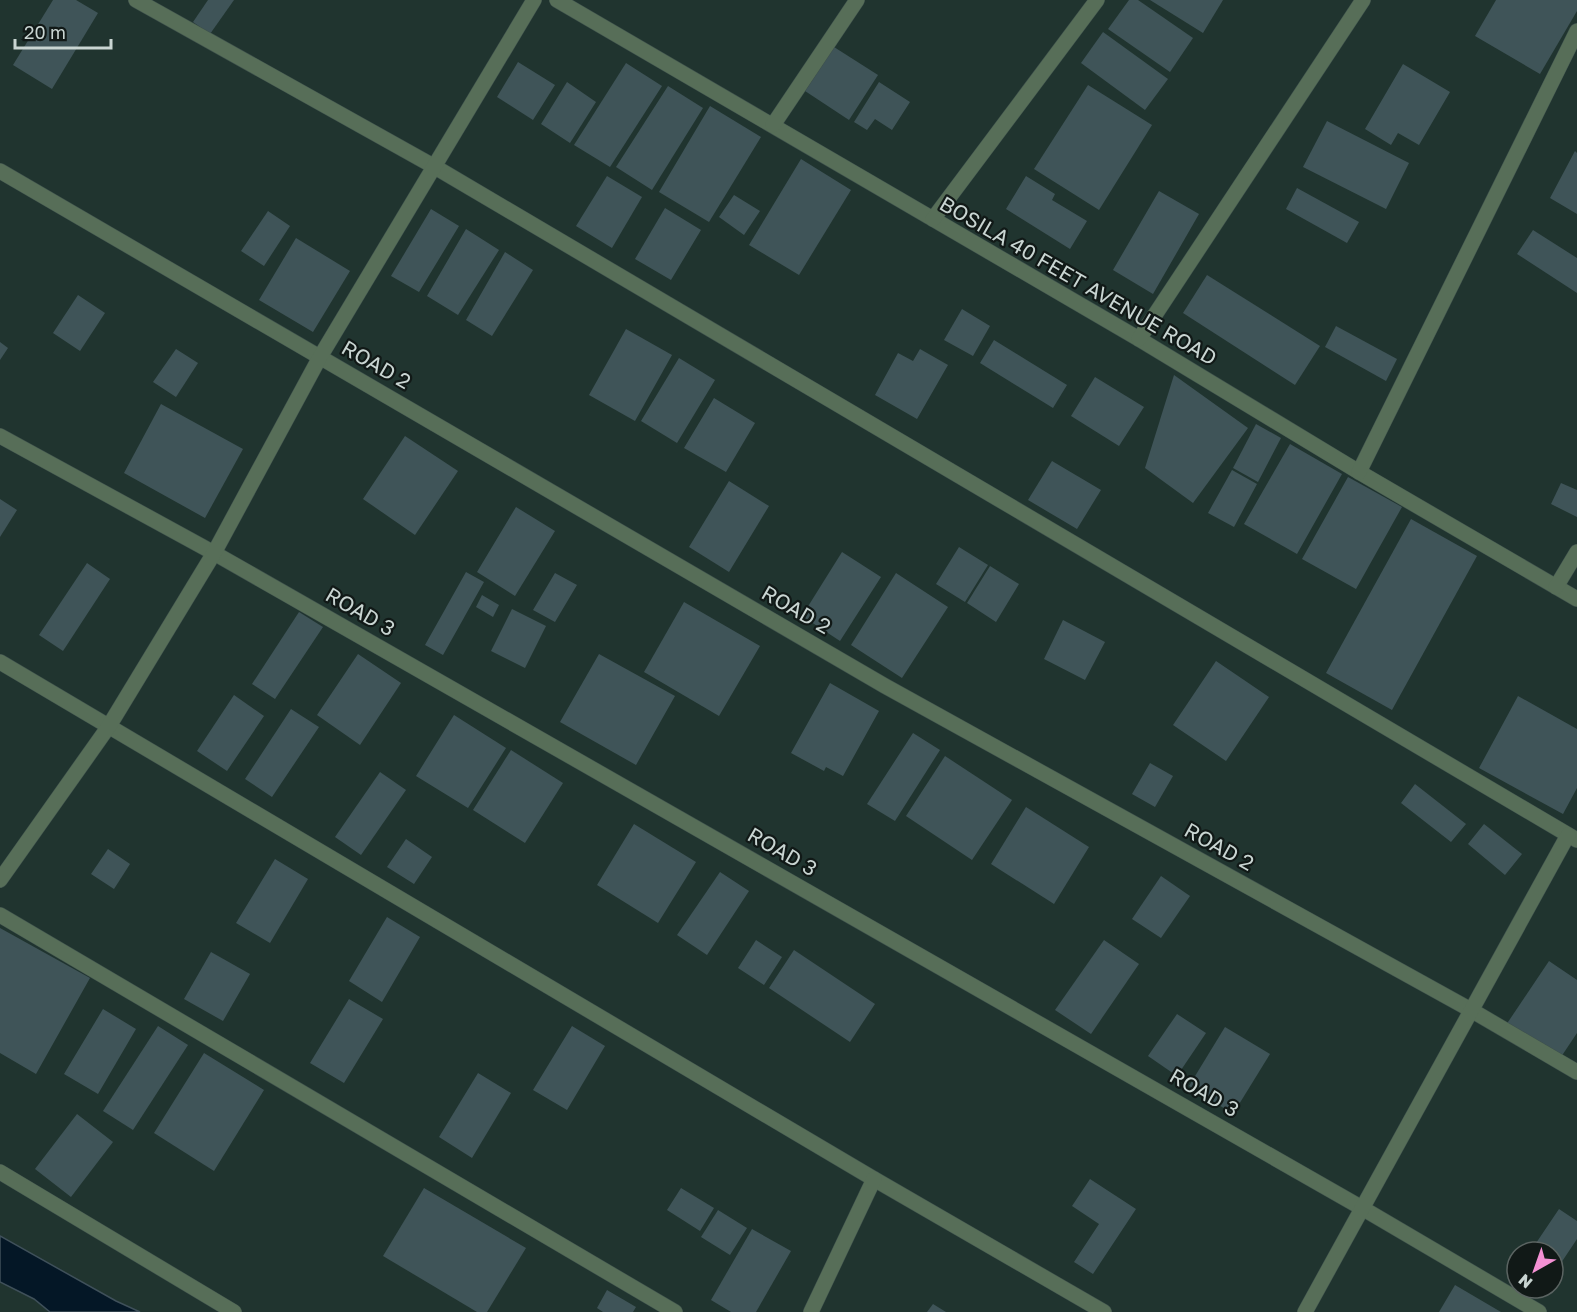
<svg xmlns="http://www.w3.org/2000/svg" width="1577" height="1312" font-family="'Golos Text',sans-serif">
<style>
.water{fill:#041726;stroke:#3f505a;stroke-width:1.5}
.building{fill:#3f5458}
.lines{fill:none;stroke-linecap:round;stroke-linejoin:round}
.minor-casing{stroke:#3e514c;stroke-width:16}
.minor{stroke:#576e58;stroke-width:15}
.labels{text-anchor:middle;stroke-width:4.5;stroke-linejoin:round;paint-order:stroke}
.street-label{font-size:21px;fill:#c9d5d2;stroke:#111917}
</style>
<rect width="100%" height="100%" fill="#20342f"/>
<polygon class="water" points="0,1236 116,1301 140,1312 50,1312 34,1299 0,1282"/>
<g class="building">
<polygon points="53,0 76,0 98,13 52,89 13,65"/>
<polygon points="208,0 234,0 210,34 193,22"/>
<polygon points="1129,0 1138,0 1193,38 1170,72 1108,29"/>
<polygon points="1150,0 1223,0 1203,33"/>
<polygon points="1496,0 1577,0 1577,11 1540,74 1475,36"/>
<polygon points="1103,32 1168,79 1145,110 1081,63"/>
<polygon points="834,47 878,75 849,120 805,91"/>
<polygon points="518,62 555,85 533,120 497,97"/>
<polygon points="626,63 662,86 610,167 574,145"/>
<polygon points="1403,64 1450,92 1419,145 1398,133 1391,145 1365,129"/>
<polygon points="567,82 596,102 570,143 541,124"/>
<polygon points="879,82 910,102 892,130 875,119 867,130 854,122"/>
<polygon points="1088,85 1152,125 1099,210 1034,169"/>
<polygon points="668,86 703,108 652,190 616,167"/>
<polygon points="710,106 761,137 709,222 659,192"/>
<polygon points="1327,121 1409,163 1386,209 1303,167"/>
<polygon points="1575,151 1577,153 1577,214 1550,198"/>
<polygon points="801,159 851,190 799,275 749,245"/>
<polygon points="607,176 642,197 612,248 576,226"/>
<polygon points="1026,176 1055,194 1052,200 1087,221 1070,249 1006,209"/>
<polygon points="1297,188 1359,222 1347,243 1286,209"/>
<polygon points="1159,191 1199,214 1153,294 1113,270"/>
<polygon points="734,195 760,211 744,235 719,217"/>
<polygon points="665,208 701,230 671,280 635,259"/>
<polygon points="431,209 459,226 419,292 391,276"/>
<polygon points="268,211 290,226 264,266 241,251"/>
<polygon points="466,229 499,250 458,315 427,296"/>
<polygon points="1533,230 1577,258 1577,293 1517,254"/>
<polygon points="296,238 350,271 313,332 259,300"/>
<polygon points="505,252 533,270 492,336 466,320"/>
<polygon points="1207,275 1320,346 1295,385 1183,313"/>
<polygon points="78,295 105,313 80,351 53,333"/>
<polygon points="962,309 990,326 973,356 944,340"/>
<polygon points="1336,326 1397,359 1386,381 1325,347"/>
<polygon points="626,329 672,355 635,421 589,395"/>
<polygon points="994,340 1067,385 1053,408 980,363"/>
<polygon points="0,342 8,348 0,360"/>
<polygon points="176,349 198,363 176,397 153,382"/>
<polygon points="920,349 948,365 917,419 875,395 898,353 913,361"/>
<polygon points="679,358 715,380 677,443 641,421"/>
<polygon points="1174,375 1248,428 1193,503 1145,468"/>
<polygon points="1095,377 1144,407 1119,446 1071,416"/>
<polygon points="714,398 755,423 726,472 684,448"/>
<polygon points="161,404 243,449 205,518 124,473"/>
<polygon points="1256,424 1281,438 1258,482 1233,468"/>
<polygon points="405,436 458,471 415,535 363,499"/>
<polygon points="1290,444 1342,474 1297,554 1244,524"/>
<polygon points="1052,461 1101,490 1077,529 1028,500"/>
<polygon points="1232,470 1257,484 1234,527 1208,513"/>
<polygon points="1348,477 1402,507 1356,589 1302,559"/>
<polygon points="729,481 769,506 729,572 689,547"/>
<polygon points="1561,483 1577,490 1577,517 1551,504"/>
<polygon points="0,499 17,510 0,537"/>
<polygon points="516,507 555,531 515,596 477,572"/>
<polygon points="1411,519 1477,556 1392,710 1326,673"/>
<polygon points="959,547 988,565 965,602 936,584"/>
<polygon points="842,552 881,577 840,641 802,616"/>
<polygon points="87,563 110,579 63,651 39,635"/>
<polygon points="990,566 1019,584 996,622 967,603"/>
<polygon points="466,572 484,582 443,655 425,645"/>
<polygon points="555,573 577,585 555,622 533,610"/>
<polygon points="896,573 948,607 902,678 851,645"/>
<polygon points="482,595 499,605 493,617 476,607"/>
<polygon points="684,602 760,646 719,716 644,672"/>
<polygon points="512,609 546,626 525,668 491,651"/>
<polygon points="299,612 323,627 275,699 252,684"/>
<polygon points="1063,620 1105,642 1085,680 1044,659"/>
<polygon points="358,654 401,683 360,745 317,715"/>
<polygon points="599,654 675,696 636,765 560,722"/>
<polygon points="1216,661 1269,697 1226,761 1173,725"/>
<polygon points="830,683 879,711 843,776 826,767 824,771 791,753"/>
<polygon points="234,695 264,716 227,771 197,751"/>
<polygon points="1518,696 1577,729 1577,788 1563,814 1479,768"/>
<polygon points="291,709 319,727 272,797 245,779"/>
<polygon points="454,715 506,748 468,808 416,776"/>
<polygon points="913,733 940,750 895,821 867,804"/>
<polygon points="511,750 563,783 525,843 473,810"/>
<polygon points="945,756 1012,800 972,860 906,816"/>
<polygon points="1150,763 1173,776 1155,807 1132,794"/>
<polygon points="380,772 406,790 361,855 335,837"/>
<polygon points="1415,784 1466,824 1451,842 1401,803"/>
<polygon points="1026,807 1089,847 1054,904 991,864"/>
<polygon points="634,824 696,862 658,923 597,885"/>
<polygon points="1484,824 1522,854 1505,875 1468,844"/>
<polygon points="406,839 432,857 414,884 387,867"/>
<polygon points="108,849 130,864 114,889 91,874"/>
<polygon points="275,859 308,879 270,943 236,923"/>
<polygon points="720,872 749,891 707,955 677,935"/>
<polygon points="1161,876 1190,896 1161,938 1132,919"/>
<polygon points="387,917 420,937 382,1002 349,981"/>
<polygon points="0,928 90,978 36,1074 0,1053"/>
<polygon points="756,940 782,957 764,985 738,968"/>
<polygon points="1104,940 1139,964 1091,1034 1055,1010"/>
<polygon points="794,950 875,1004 850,1042 769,988"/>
<polygon points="211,952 250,974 223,1021 184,999"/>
<polygon points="1549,961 1577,980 1577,1033 1559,1060 1506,1025"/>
<polygon points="349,999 383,1019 344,1083 310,1063"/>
<polygon points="103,1009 136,1029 98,1094 64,1074"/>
<polygon points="1177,1014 1206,1033 1177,1076 1148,1056"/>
<polygon points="158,1026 188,1045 133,1130 103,1111"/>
<polygon points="572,1026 605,1046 567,1110 533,1090"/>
<polygon points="1225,1027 1270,1054 1233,1114 1189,1086"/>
<polygon points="204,1053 264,1090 214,1171 154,1133"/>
<polygon points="478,1073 511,1093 472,1158 439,1137"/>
<polygon points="77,1114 113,1142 71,1197 35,1169"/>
<polygon points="1090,1179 1136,1209 1093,1274 1074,1262 1099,1224 1072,1206"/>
<polygon points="424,1188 526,1248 487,1312 477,1312 383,1256"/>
<polygon points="681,1188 714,1208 700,1231 667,1210"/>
<polygon points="1559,1209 1577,1221 1577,1239 1553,1275 1553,1252 1530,1252"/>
<polygon points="718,1210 747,1228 730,1255 701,1237"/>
<polygon points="752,1229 791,1251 756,1312 731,1312 711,1300"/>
<polygon points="1455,1285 1501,1312 1439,1312"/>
<polygon points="607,1290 636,1307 633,1312 603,1312 597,1308"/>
<polygon points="933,1304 946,1312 927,1312"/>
</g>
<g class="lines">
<g class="minor-casing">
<g id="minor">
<polyline points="136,0 435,167 1577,840"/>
<polyline points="557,0 1139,339 1359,472 1577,599"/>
<polyline points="773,125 857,0"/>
<polyline points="0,171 885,686 1471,1010 1577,1072"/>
<polyline points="933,219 1097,0"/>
<polyline points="1139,339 1363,0"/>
<polyline points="0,436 214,553 1362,1208 1539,1312"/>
<polyline points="1359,472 1577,31"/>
<polyline points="1556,587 1577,552"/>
<polyline points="0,662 874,1179 1104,1312"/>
<polyline points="0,880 109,726 214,553 320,357 534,0"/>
<polyline points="0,915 675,1312"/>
<polyline points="0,1172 234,1312"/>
<polyline points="811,1312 874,1179"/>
<polyline points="1305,1312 1568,835"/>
</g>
</g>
<use href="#minor" class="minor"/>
</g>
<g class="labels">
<g class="street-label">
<text transform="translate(1078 281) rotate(30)" y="7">BOSILA 40 FEET AVENUE ROAD</text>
<text transform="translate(376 365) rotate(30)" y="7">ROAD 2</text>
<text transform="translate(796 610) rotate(30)" y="7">ROAD 2</text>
<text transform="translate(360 612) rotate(30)" y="7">ROAD 3</text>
<text transform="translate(1219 847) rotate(29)" y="7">ROAD 2</text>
<text transform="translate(782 852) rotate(30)" y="7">ROAD 3</text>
<text transform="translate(1204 1093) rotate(30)" y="7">ROAD 3</text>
</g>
</g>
<g transform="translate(1535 1270) rotate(220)"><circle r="28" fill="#111917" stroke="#5b6462" stroke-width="1.5"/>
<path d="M0-4.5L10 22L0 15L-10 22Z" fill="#f491d4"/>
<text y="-9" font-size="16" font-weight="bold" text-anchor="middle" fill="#c9d5d2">N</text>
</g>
<path d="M15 39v9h96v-9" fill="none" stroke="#c9d5d2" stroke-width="3"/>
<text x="24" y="39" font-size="18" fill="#c9d5d2" stroke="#111917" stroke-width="4.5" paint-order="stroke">20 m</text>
</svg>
